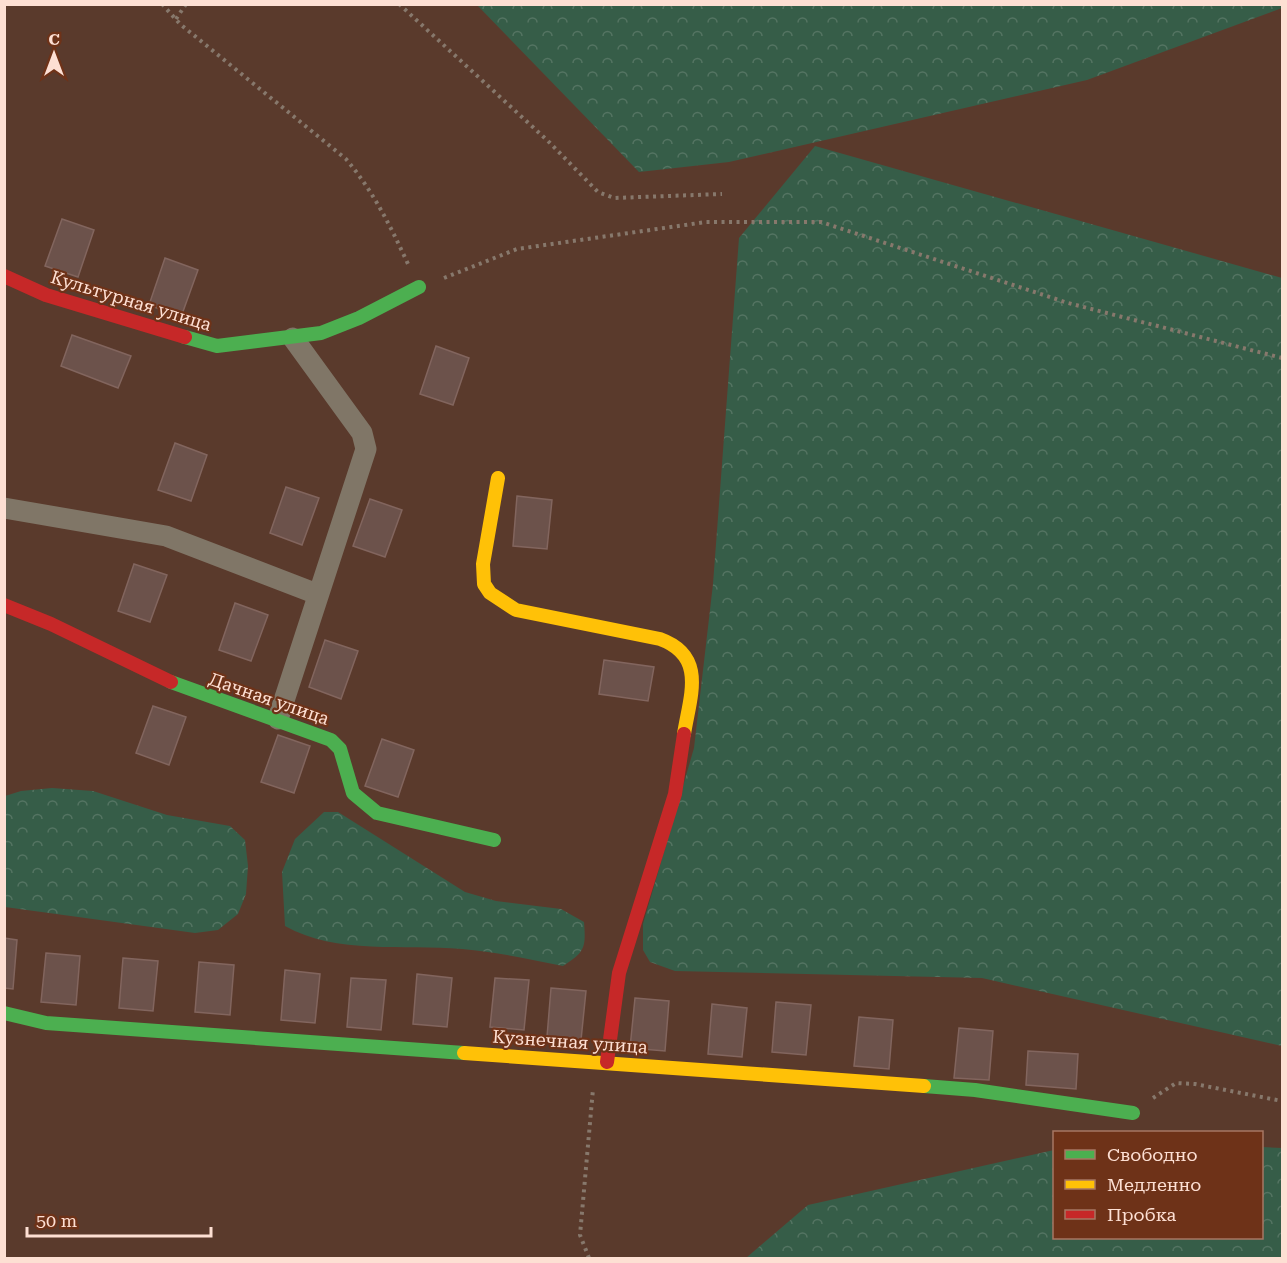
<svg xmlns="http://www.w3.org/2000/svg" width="1287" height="1263" font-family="'Roboto Serif',serif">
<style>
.forest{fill:url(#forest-crowns)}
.building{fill:#6c524b;stroke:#82655e;stroke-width:1.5}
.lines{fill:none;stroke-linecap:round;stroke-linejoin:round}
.path{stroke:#87786c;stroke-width:4;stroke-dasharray:3 4.5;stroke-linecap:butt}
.street{stroke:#807667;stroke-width:21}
.fast{stroke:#4caf50;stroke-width:14}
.slow{stroke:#ffc107;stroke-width:14}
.jam{stroke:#c62828;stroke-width:14}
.labels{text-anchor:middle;stroke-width:4.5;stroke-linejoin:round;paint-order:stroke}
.street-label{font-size:18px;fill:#fddfd3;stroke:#6e3218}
</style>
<defs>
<pattern id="forest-crowns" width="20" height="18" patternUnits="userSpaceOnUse" patternTransform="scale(1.5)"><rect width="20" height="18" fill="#365d48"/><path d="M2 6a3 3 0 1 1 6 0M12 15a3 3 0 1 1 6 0" fill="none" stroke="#547462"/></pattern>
</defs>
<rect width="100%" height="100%" fill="#5a3a2c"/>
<g class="forest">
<polygon points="1282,4 1282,8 1087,80 729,162 639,172 477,5"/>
<polygon points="815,146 1282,278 1282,1046 982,978 675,971 650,962 643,950 643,924 694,748 713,584 739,238"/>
<polygon points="52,788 93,791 167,815 230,826 245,840 248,866 246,894 238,914 218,930 195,933 5,907 5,796 21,791"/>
<path d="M324,812H338L465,892L496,901L561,909L584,922C586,948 585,952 563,966C529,959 496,952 462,949C405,944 336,955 285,926L282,872L295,839Z"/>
<polygon points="1262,1147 1282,1148 1282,1258 746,1258 808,1205 1054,1150 1054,1238 1262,1238"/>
</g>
<g class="building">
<polygon points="62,219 94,230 78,277 45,266"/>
<polygon points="165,258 198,270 181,317 149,305"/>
<polygon points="72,335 131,356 118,388 61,366"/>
<polygon points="436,346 469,358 453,405 420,394"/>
<polygon points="175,443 207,455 191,501 158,490"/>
<polygon points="286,487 319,498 302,545 270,533"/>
<polygon points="517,496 552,500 547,549 513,546"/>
<polygon points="370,499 402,510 385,557 353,546"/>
<polygon points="134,564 167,575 150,622 118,611"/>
<polygon points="235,603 268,615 251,661 219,650"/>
<polygon points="325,640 358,651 341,699 309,687"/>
<polygon points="604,660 654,667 648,701 599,694"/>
<polygon points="153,706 186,717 169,765 136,753"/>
<polygon points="278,735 310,746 294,793 261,782"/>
<polygon points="382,739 414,750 398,797 365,786"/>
<polygon points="4,938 17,940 13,989 4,988"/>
<polygon points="46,953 80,956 76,1005 41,1002"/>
<polygon points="123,958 158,961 153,1011 119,1008"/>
<polygon points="199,962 234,965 230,1015 195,1012"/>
<polygon points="285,970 320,974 315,1023 281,1020"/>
<polygon points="417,974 452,978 447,1027 413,1024"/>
<polygon points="351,978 386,980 381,1030 347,1027"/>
<polygon points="495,978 529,980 524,1030 490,1027"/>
<polygon points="551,988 586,991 581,1040 547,1037"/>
<polygon points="635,998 669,1001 665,1051 630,1048"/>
<polygon points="776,1002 811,1005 806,1055 772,1052"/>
<polygon points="712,1004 747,1008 742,1057 708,1054"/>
<polygon points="859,1017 893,1020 889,1069 854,1066"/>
<polygon points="959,1028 993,1031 989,1080 954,1078"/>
<polygon points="1028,1051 1078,1054 1076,1089 1026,1085"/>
</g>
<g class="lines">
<g class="path">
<path d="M162,4L180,24L346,159C373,191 390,225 408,264"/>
<polyline points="399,4 548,141 598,192 614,198 722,194"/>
<polyline points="176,19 186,4"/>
<polyline points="444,278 517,249 706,222 821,222 1068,303 1282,358"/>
<polyline points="1153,1098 1176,1083 1195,1084 1282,1101"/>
<polyline points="589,1258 580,1235 593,1089"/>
</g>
<g class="street">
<polyline points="4,508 166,536 317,594"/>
<polyline points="278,719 366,449 362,433 293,338"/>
</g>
<g class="fast">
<polyline points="185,337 217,346 321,333 359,318 419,287"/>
<polyline points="171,682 331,740 340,749 353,793 377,813 494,840"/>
<polyline points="4,1013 46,1023 464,1053"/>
<polyline points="924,1086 975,1090 1133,1113"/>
</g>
<g class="slow">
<path d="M498,478L483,564L484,584L490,593L516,610L660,639C707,656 690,696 684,734"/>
<polyline points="464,1053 924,1086"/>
</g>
<g class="jam">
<polyline points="4,276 46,295 185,337"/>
<polyline points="4,605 51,624 171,682"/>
<polyline points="607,1062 619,973 675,794 684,734"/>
</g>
</g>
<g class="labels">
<g class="street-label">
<text transform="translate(131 301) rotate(17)" y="6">Культурная улица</text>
<text transform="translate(269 699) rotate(19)" y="6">Дачная улица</text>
<text transform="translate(570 1042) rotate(4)" y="6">Кузнечная улица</text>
</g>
</g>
<rect width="1287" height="1263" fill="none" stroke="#fddfd3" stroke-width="12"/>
<rect x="1053" y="1131" width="210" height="108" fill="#6e3218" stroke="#a77763" stroke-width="1.5"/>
<rect x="1065" y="1150" width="30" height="9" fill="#4caf50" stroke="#a77763" stroke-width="1.5"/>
<text x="1107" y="1161" font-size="18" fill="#fddfd3">Свободно</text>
<rect x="1065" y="1180" width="30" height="9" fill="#ffc107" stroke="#a77763" stroke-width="1.5"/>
<text x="1107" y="1191" font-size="18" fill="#fddfd3">Медленно</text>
<rect x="1065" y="1210" width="30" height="9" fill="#c62828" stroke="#a77763" stroke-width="1.5"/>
<text x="1107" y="1221" font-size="18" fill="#fddfd3">Пробка</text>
<g transform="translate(54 54)" stroke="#6e3218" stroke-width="4.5" paint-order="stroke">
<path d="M0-4.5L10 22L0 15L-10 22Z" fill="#fddfd3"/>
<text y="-9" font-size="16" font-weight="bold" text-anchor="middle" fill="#fddfd3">С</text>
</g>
<path d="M27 1227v9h184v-9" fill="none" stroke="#fddfd3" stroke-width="3"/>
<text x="36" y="1227" font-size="18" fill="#fddfd3" stroke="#6e3218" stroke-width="4.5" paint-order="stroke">50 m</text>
</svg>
